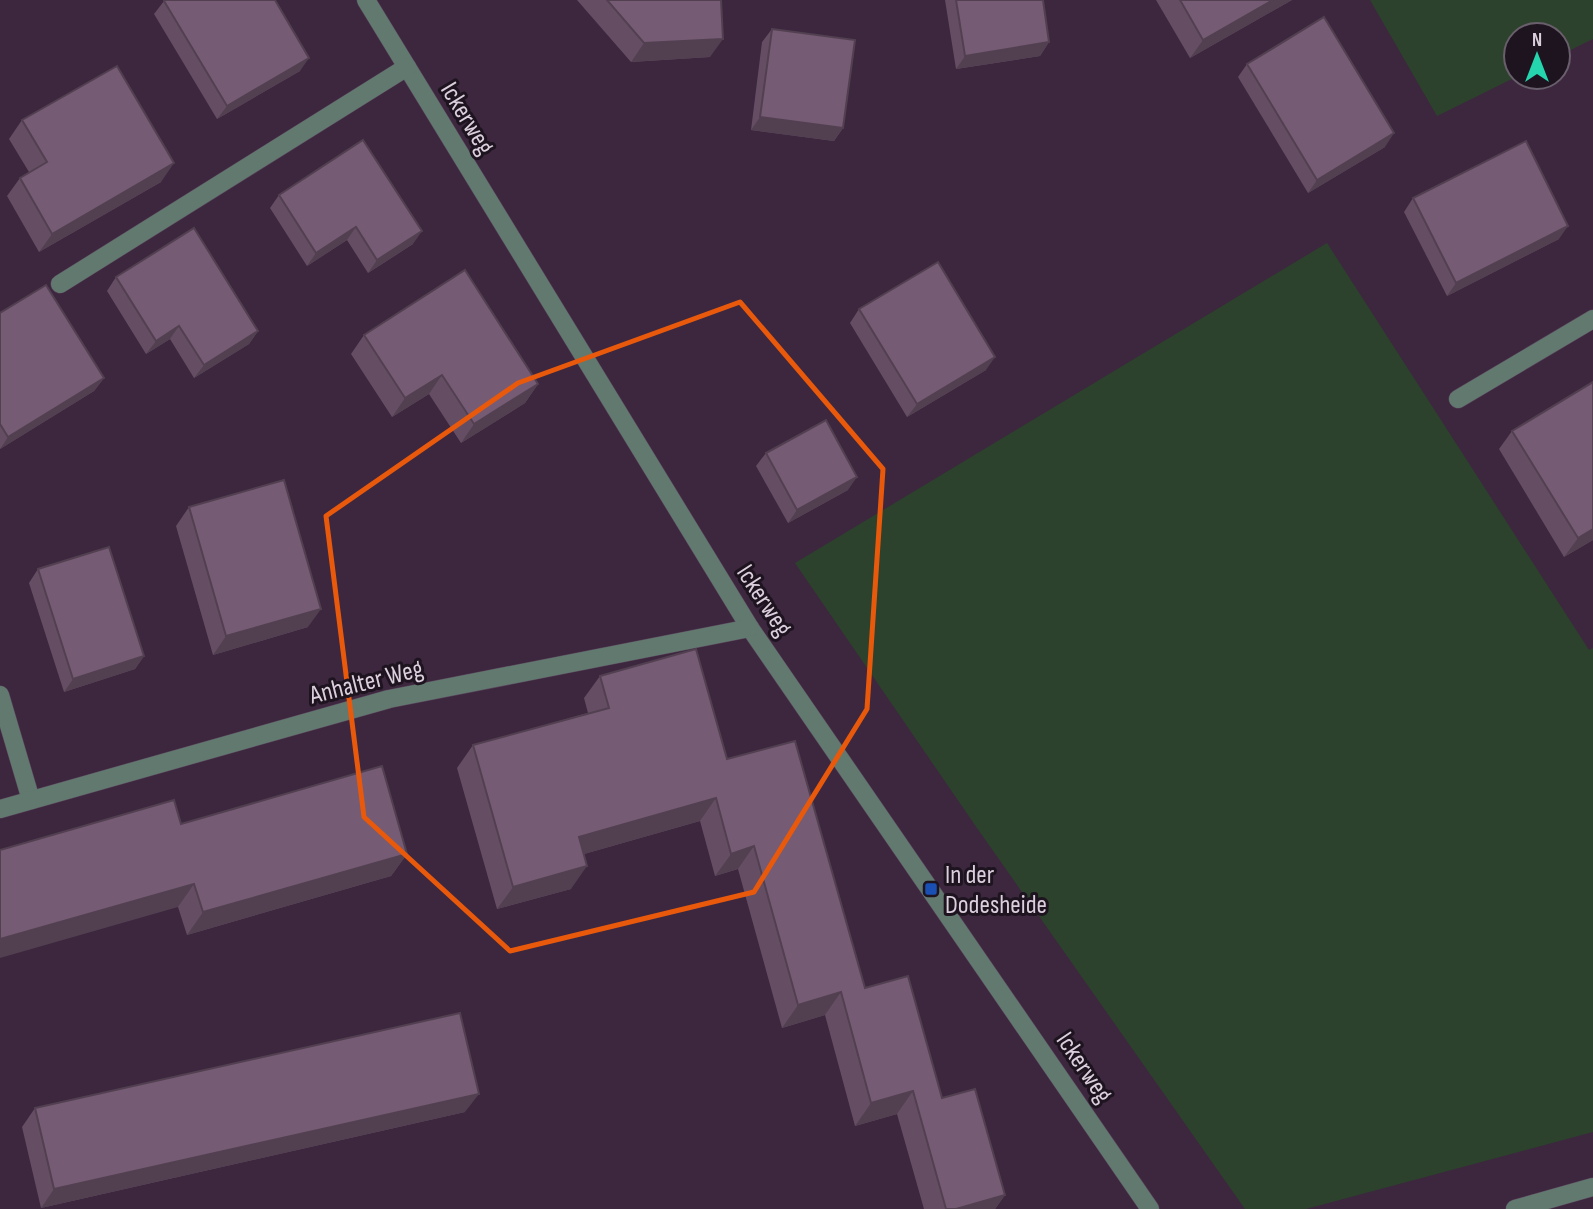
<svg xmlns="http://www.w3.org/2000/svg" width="1593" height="1209" font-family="'Sofia Sans Condensed',sans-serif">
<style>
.green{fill:#2d422c}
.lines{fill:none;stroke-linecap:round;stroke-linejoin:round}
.minor-casing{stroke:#59455b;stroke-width:19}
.minor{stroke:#62796f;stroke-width:18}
.wall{fill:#654e64}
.shaded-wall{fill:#524051}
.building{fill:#755b74;stroke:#524051;stroke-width:2}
.marked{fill:none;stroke:#e8590c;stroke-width:5;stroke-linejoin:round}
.transit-dot{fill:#1a4fb4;stroke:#1d141f;stroke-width:2.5}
.labels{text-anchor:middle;stroke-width:6;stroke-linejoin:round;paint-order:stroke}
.street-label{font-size:26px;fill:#dbcedd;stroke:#1d141f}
.poi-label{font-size:26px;fill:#dbcedd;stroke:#1d141f;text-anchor:start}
</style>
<rect width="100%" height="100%" fill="#3c273f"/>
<g class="green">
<polygon points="1370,0 1593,0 1593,39 1558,56 1558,35 1516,35 1516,77 1437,116"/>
<polygon points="1327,243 1589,650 1593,648 1593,1132 1306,1209 1245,1209 977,828 795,563"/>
</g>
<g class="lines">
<g class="minor-casing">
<g id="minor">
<polyline points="366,0 750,628 1150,1209"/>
<polyline points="60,284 407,67"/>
<polyline points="1458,399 1593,319"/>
<polyline points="0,695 31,800"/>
<polyline points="0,809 389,699 750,628"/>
<polyline points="1515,1209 1593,1187"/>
</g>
</g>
<use href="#minor" class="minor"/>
</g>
<g class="wall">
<polygon points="577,0 721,0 710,57 631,62"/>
<polygon points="945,0 1043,0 1049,42 1040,56 956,69"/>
<polygon points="1156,0 1292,0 1190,58"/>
<polygon points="164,1 300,71 217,119 154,14"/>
<polygon points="772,29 843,128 834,141 751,130 762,42"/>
<polygon points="1247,64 1385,147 1308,193 1238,77"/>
<polygon points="22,120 161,182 39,252 7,196 20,178 29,172 9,139"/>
<polygon points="279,195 413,244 368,273 347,240 307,266 270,208"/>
<polygon points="1413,198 1559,239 1447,296 1404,212"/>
<polygon points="116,277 258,331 249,344 194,378 170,339 146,354 107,291"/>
<polygon points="859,309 986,370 907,417 850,323"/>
<polygon points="0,313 104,378 94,391 0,449"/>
<polygon points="364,335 538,384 525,403 461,443 429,394 392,417 351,354"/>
<polygon points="1593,382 1593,540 1564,557 1499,449 1512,431"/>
<polygon points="766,453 848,490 788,523 756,466"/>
<polygon points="189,507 308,627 213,655 176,526"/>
<polygon points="38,569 144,656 135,669 64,692 29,583"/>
<polygon points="600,676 727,759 865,988 942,1098 1005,1195 995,1209 924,1209 897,1114 855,1126 825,1015 782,1028 738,869 715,876 700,821 584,854 571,889 497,909 457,768 473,745 588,713 584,698"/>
<polygon points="181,824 407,854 391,876 187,935 178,907"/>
<polygon points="35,1108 465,1112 41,1208 22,1127"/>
</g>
<g class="shaded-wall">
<polygon points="1273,0 1292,0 1190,58 1203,40"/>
<polygon points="723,39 710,57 631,62 644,43"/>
<polygon points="1049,42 1040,56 956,69 965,56"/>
<polygon points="309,58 300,71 217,119 227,106"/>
<polygon points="760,117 843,128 834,141 751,130"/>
<polygon points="1394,133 1385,147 1308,193 1317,180"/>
<polygon points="174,163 161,182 39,252 52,234"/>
<polygon points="1568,226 1559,239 1447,296 1456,283"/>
<polygon points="356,227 347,240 307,266 316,253"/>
<polygon points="422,231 413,244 368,273 377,260"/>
<polygon points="179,326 170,339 146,354 156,341"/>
<polygon points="258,331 249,344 194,378 204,365"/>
<polygon points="995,357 986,370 907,417 917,404"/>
<polygon points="442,375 429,394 392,417 405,398"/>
<polygon points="104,378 94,391 0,449 8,437"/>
<polygon points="538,384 525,403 461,443 474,424"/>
<polygon points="857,477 848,490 788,523 797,510"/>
<polygon points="1593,529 1593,540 1564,557 1578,538"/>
<polygon points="321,609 308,627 213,655 226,636"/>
<polygon points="144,656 135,669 64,692 73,679"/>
<polygon points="716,798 700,821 563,860 579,837"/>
<polygon points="754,846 738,869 715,876 731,854"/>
<polygon points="407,854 391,876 187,935 203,912"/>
<polygon points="587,866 571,889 497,909 513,887"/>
<polygon points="194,884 178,907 0,958 0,939"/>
<polygon points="841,992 825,1015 782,1028 798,1005"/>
<polygon points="913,1091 897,1114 855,1126 871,1103"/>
<polygon points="479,1094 465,1112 41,1208 54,1189"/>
<polygon points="1005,1195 995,1209 956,1209"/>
</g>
<g class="building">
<polygon points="165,0 275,0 309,58 227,106 164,1"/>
<polygon points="607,0 721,0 723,39 644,43"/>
<polygon points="956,0 1043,0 1049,42 965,56"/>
<polygon points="1180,0 1273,0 1203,40"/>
<polygon points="1324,17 1394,133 1317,180 1247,64"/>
<polygon points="772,29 855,40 843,128 760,117"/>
<polygon points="117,66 174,163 52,234 20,178 47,162 22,120"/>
<polygon points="363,140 422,231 377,260 356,227 316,253 279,195"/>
<polygon points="1526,141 1568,226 1456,283 1413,198"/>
<polygon points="194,228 258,331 204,365 179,326 156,341 116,277"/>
<polygon points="938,262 995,357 917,404 859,309"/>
<polygon points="465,270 538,384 474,424 442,375 405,398 364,335"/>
<polygon points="46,285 104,378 8,437 0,424 0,313"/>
<polygon points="1593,382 1593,529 1578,538 1512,431"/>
<polygon points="826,420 857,477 797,510 766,453"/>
<polygon points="284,480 321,609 226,636 189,507"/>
<polygon points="109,547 144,656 73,679 38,569"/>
<polygon points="696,649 727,759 795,741 865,988 908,976 942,1098 975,1089 1005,1195 956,1209 946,1209 913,1091 871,1103 841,992 798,1005 754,846 731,854 716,798 579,837 587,866 513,887 473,745 609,708 600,676"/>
<polygon points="382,766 407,854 203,912 194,884 0,939 0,850 174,800 181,824"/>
<polygon points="460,1013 479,1094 54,1189 35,1108"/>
</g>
<path class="marked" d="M740,302L883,469L867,709L754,892L510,951L364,817L326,516L518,383Z"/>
<rect class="transit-dot" x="924" y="882" width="14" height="14" rx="3.5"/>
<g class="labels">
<g class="street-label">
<text transform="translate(468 118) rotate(59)" y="9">Ickerweg</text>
<text transform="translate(765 600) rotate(57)" y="9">Ickerweg</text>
<text transform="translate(366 681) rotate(-14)" y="9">Anhalter Weg</text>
<text transform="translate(1085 1067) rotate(56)" y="9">Ickerweg</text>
</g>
<g class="poi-label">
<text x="945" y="883">In der<tspan x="945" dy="30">Dodesheide</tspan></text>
</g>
</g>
<g transform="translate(1537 56)"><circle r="33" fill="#1d141f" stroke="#695e6b" stroke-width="2"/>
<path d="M0-5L12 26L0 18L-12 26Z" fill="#25d5ae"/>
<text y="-10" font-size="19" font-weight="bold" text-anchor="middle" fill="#dbcedd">N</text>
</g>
</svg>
